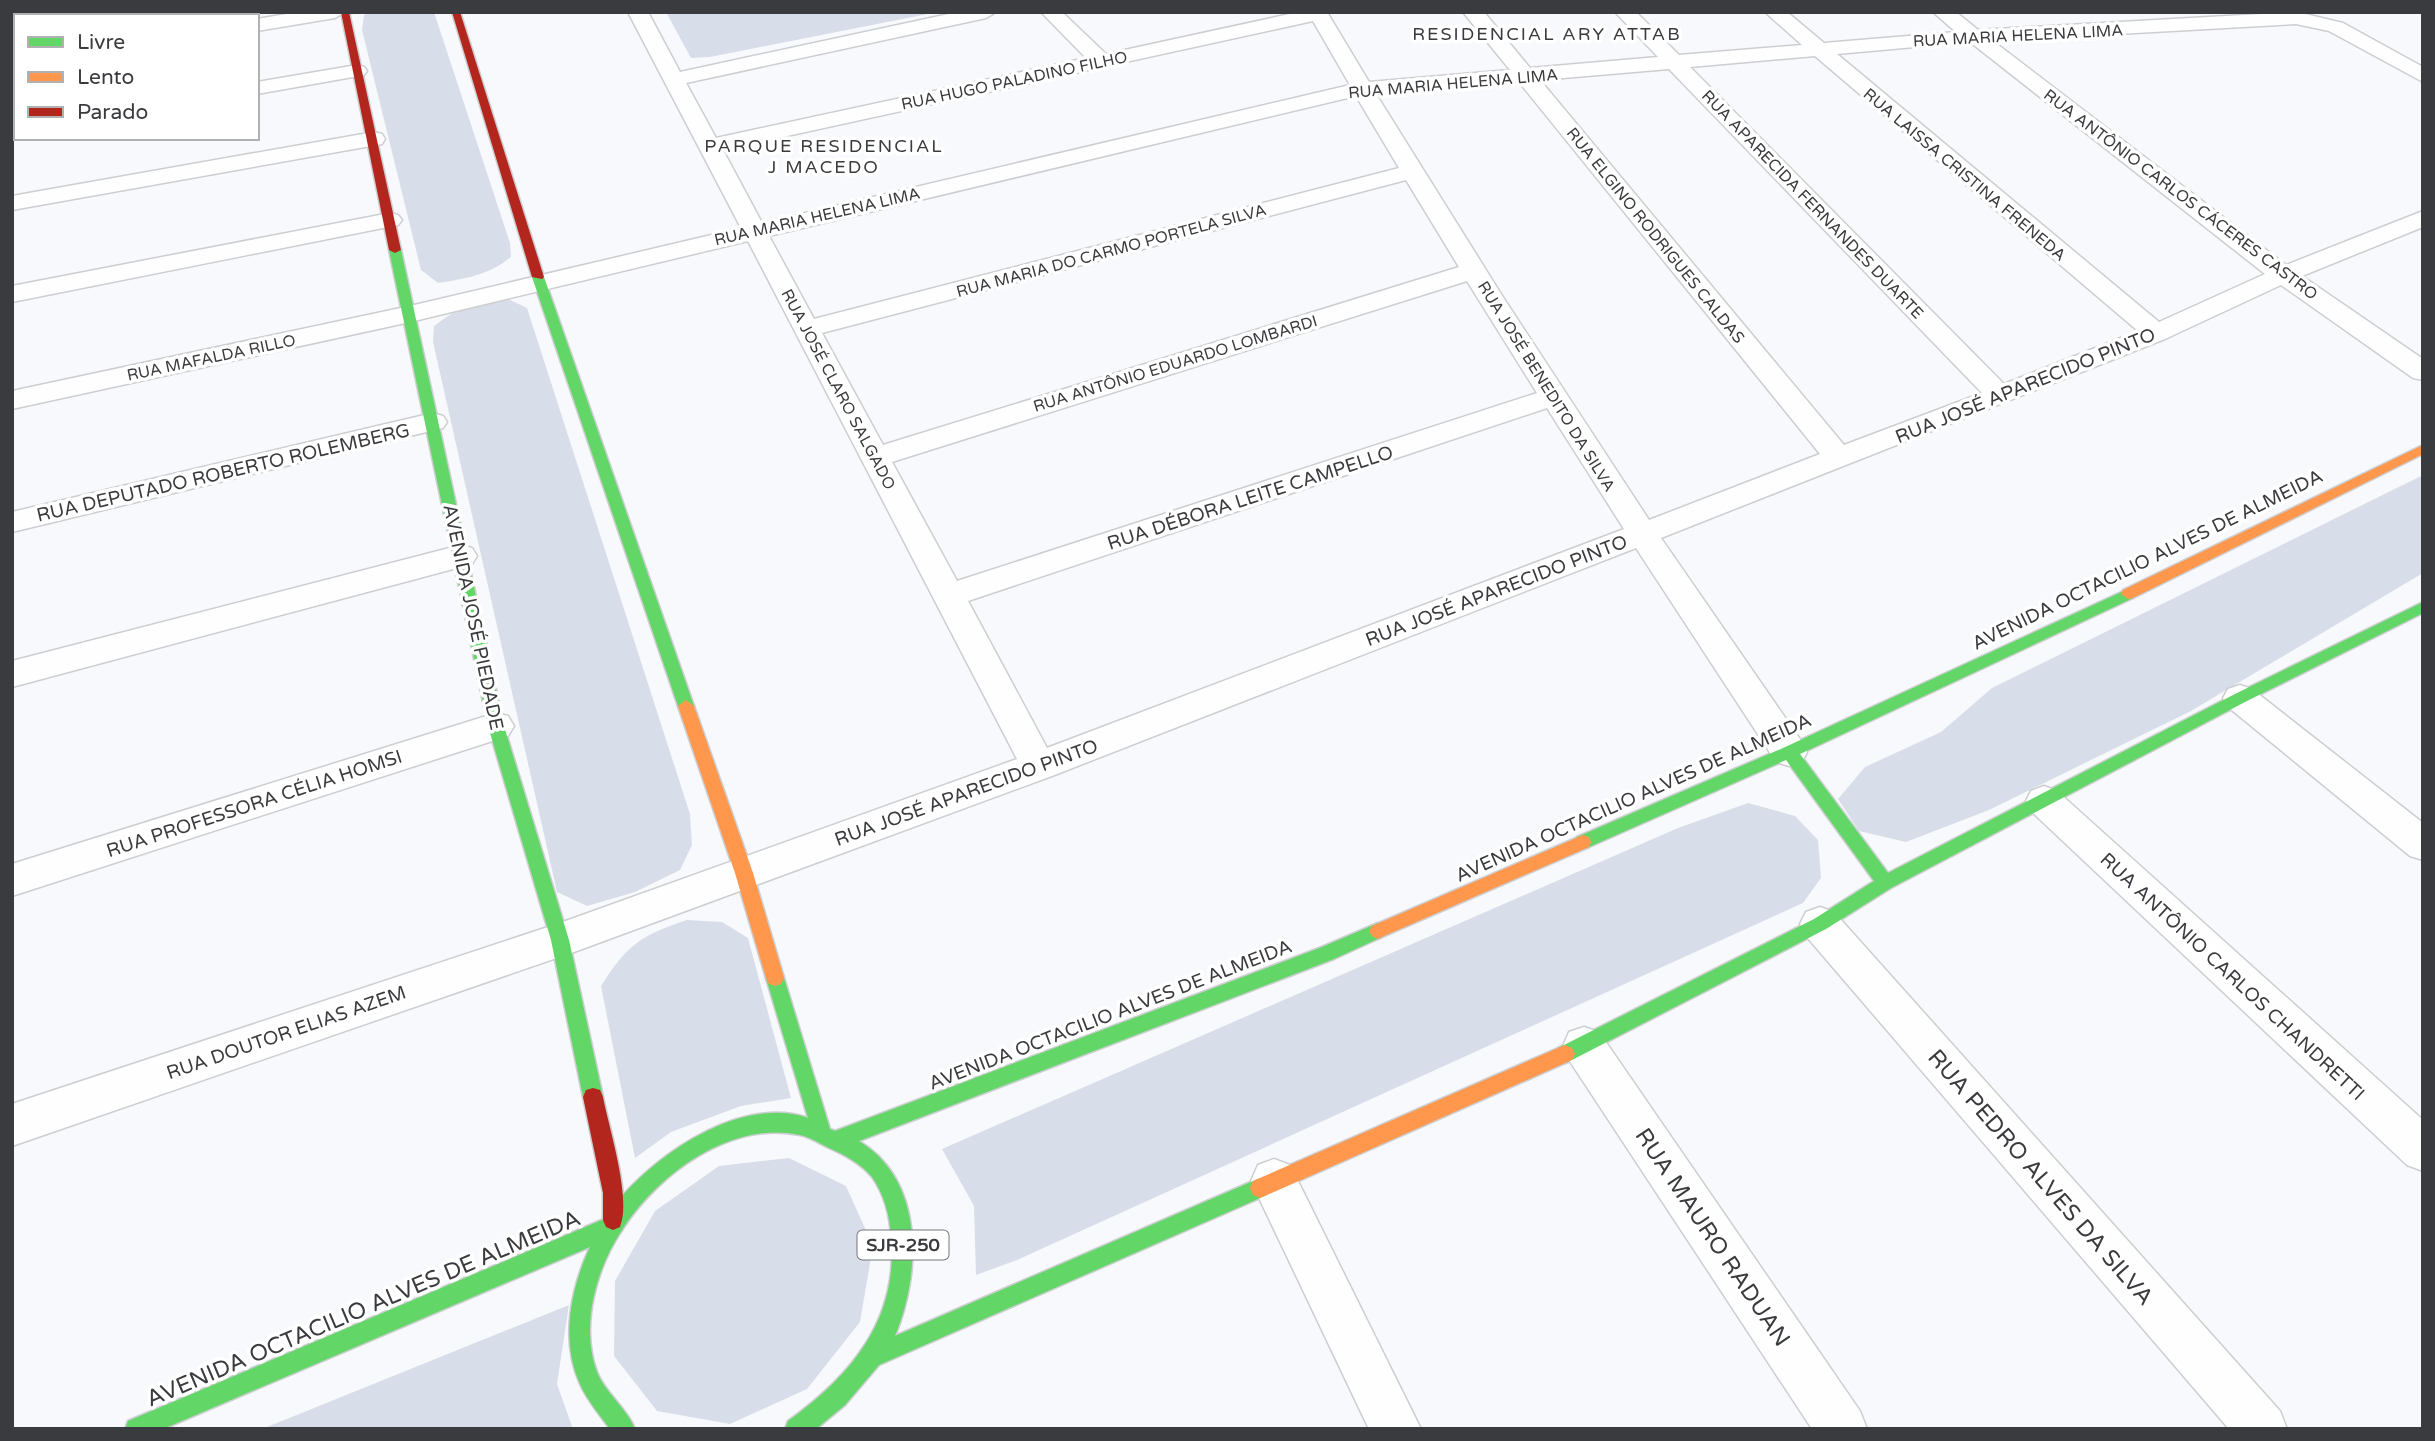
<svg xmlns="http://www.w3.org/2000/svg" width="2435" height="1441" font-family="'Varela Round',sans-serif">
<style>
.green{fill:#d8dee9}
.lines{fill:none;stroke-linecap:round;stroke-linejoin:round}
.street-casing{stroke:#cdced1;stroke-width:3}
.fast-casing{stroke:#cdced1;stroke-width:3}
.slow-casing{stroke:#cdced1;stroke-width:3}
.jam-casing{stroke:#cdced1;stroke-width:3}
.street{fill:#fefeff;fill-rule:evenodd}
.fast{fill:#63d668;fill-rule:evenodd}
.slow{fill:#ff974d;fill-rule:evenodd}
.jam{fill:#b3261e;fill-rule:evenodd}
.labels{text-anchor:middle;stroke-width:7;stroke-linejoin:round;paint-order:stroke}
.far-street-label{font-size:16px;fill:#3a3b3e;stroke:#fff}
.far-neighbourhood-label{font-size:18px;letter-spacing:2px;fill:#3a3b3e;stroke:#fff}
.shield{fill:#fff;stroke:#757678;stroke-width:2}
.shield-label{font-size:18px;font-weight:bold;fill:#3a3b3e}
.street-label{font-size:19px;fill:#3a3b3e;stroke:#fff}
.near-street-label{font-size:23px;fill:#3a3b3e;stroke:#fff}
</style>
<rect width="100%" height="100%" fill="#f8f9fc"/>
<g class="green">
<path d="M371,12H434L510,243L511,257C489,275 465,279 438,283L421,270L362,30L364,15Z"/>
<polygon points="666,12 938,12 710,57 691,58"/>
<path d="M508,299L527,308L690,814L692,845L680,870L635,892L587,906L557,892L433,342L434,326C460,306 475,301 508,299Z"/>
<polygon points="2423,475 2423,573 2191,711 1989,810 1906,842 1859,831 1838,799 1865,767 1941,732 1992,688"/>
<polygon points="1748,803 1795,816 1818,840 1821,878 1803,903 1017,1260 976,1275 974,1206 942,1149 1678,828"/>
<path d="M687,920L722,922L748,938L791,1098L741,1106L671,1132L635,1158L601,986C627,945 641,935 687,920Z"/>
<polygon points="789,1158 846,1186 873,1246 860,1322 807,1389 730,1424 657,1411 614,1356 615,1281 655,1211 719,1166"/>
<polygon points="569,1305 557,1384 573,1429 262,1429"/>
</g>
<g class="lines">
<g class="street-casing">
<g id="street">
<polygon points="298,12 345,12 335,18 257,31 257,19"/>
<path d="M628,12H648L680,72L958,12H996L986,18L686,83L716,138L1086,58L1041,12H1062L1106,54L1299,12H1327L1369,82L1510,70L1463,12H1484L1530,68L1658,57L1615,12H1636L1679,55L1802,45L1765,12H1787L1824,43L1956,32L1933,12H1956L1978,30L2297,12L2343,23L2423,67V82L2329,31L2296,24L1993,41L2286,265L2423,211V227L2302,276L2423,359V380L2413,378L2281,285L2165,339L1661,538L1802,742L1807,752L1802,762L1789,766L1776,762L1636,548L1052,776L574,952L12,1146V1104L560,923L1017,759L748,241L410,322L12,409V391L410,306L741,228ZM1313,21L1350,85L762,223L723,150ZM1970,42L2265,274L2159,322L1837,54ZM1815,56L2138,331L2004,384L1690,67ZM1669,69L1982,393L1844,445L1540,80ZM1519,82L1820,454L1649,520L1501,294L1376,94ZM1356,96L1399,168L814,319L769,236ZM1406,180L1459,267L883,445L822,333ZM1467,281L1537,393L957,581L892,462ZM1547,408L1624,529L1047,748L968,601Z"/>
<rect x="12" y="58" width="4" height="12"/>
<polygon points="357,65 364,67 367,71 364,75 257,94 257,82"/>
<rect x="12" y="122" width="4" height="14"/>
<polygon points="374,132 382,134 385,139 382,144 12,210 12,196"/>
<polygon points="390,213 398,215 402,220 398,225 12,302 12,286"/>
<polygon points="433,413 443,416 447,422 443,428 12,532 12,512"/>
<polygon points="461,545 472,548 477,556 472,564 12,687 12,661"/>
<polygon points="2240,685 2252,689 2423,823 2423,860 2410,856 2228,707 2223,698 2228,689"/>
<polygon points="496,713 508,716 514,726 508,736 12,896 12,864"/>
<polygon points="2044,786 2057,791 2423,1120 2423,1171 2407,1165 2031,811 2026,801 2031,791"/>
<polygon points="1820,907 1834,912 2280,1411 2287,1429 2229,1429 1806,936 1800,924 1806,912"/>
<polygon points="1584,1027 1599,1032 1860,1411 1867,1429 1812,1429 1569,1060 1563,1046 1569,1032"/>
<polygon points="1274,1159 1290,1165 1421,1429 1369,1429 1251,1181 1258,1165"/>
</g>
</g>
<g class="fast-casing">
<g id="fast">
<polygon points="395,247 401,250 504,726 569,940 603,1097 600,1104 593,1106 586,1104 583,1097 551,940 488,726 389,250"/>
<polygon points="538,274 544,277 694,706 692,710 680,710 678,706 532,277"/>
<polygon points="2128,589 2135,594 2133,598 1800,754 1888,873 2235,694 2423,602 2423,613 2245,702 1891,888 1826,929 1572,1060 1565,1063 1558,1060 1555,1054 1558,1048 1814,919 1874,881 1786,760 1589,847 1583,849 1577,847 1575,842 1577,837 1783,748"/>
<path d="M1378,923L1384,926L1387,931L1384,936L1334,959L859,1141C925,1181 921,1273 895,1336L1260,1178L1267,1181L1270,1188L1267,1195L879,1365L845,1405L816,1429H785L788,1421C851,1376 899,1319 891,1237C890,1216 884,1194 872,1177C860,1163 845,1155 829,1148C819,1143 810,1137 800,1135C730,1120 657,1175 622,1230C596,1269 580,1326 597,1372C605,1393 627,1408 635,1429H610C599,1414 587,1400 580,1384C560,1340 571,1288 590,1247L163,1429H125L128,1421L604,1219C641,1164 736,1093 808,1118L766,978L769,972L775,970L781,972L784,978L830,1129L835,1131L1322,947Z"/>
</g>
</g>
<g class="slow-casing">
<g id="slow">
<polygon points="2423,445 2423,454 2133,598 2128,599 2121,594 2123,590"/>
<polygon points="686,700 694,706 753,873 784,978 781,984 775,986 769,984 766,978 735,873 678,706"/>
<polygon points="1583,835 1589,837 1591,842 1589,847 1384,936 1378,939 1372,936 1369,931 1372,926"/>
<polygon points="1565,1045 1572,1048 1575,1054 1572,1060 1267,1195 1260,1198 1253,1195 1250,1188 1253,1181"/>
</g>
</g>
<g class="jam-casing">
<g id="jam">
<polygon points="341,12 349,12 401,250 395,253 389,250"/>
<polygon points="452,12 460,12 544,277 542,279 532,277"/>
<path d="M593,1088L600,1090L603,1097C609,1128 632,1200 620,1227L613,1230L606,1227L603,1220V1193L583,1097L586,1090Z"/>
</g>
</g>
<use href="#street" class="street"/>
<use href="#fast" class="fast"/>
<use href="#slow" class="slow"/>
<use href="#jam" class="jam"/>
</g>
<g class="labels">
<g class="far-street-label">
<text transform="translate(2018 35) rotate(-3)" y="6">RUA MARIA HELENA LIMA</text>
<text transform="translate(1014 80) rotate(-12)" y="6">RUA HUGO PALADINO FILHO</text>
<text transform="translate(1453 83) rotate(-5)" y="6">RUA MARIA HELENA LIMA</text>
<text transform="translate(1965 174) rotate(40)" y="6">RUA LAISSA CRISTINA FRENEDA</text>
<text transform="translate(2181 194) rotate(37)" y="6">RUA ANTÔNIO CARLOS CÁCERES CASTRO</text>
<text transform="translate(1813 204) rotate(46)" y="6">RUA APARECIDA FERNANDES DUARTE</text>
<text transform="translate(817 216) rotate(-13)" y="6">RUA MARIA HELENA LIMA</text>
<text transform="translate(1656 235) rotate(51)" y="6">RUA ELGINO RODRIGUES CALDAS</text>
<text transform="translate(1111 250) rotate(-15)" y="6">RUA MARIA DO CARMO PORTELA SILVA</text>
<text transform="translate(211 357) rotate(-12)" y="6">RUA MAFALDA RILLO</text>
<text transform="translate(1175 363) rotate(-17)" y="6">RUA ANTÔNIO EDUARDO LOMBARDI</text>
<text transform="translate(1547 386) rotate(58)" y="6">RUA JOSÉ BENEDITO DA SILVA</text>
<text transform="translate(839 389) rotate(62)" y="6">RUA JOSÉ CLARO SALGADO</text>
</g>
<g class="far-neighbourhood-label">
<text x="1547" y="40">RESIDENCIAL ARY ATTAB</text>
<text x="824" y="152">PARQUE RESIDENCIAL<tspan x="824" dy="21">J MACEDO</tspan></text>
</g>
<rect class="shield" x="857.5" y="1230.5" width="91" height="29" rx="5"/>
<g class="shield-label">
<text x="903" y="1251">SJR-250</text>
</g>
<g class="street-label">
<text transform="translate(2025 385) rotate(-22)" y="7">RUA JOSÉ APARECIDO PINTO</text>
<text transform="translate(223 472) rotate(-13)" y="7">RUA DEPUTADO ROBERTO ROLEMBERG</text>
<text transform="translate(1250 497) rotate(-18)" y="7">RUA DÉBORA LEITE CAMPELLO</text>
<text transform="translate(2147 559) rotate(-26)" y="7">AVENIDA OCTACILIO ALVES DE ALMEIDA</text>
<text transform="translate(1496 590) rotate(-21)" y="7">RUA JOSÉ APARECIDO PINTO</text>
<text transform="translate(474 617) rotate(78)" y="7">AVENIDA JOSÉ PIEDADE</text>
<text transform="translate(966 792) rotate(-20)" y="7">RUA JOSÉ APARECIDO PINTO</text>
<text transform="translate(1633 797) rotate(-24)" y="7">AVENIDA OCTACILIO ALVES DE ALMEIDA</text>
<text transform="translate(254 803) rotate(-18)" y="7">RUA PROFESSORA CÉLIA HOMSI</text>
<text transform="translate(2233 976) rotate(43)" y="7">RUA ANTÔNIO CARLOS CHANDRETTI</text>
<text transform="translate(1110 1014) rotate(-21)" y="7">AVENIDA OCTACILIO ALVES DE ALMEIDA</text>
<text transform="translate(286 1032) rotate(-19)" y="7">RUA DOUTOR ELIAS AZEM</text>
</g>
<g class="near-street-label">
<text transform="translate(2041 1177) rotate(49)" y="8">RUA PEDRO ALVES DA SILVA</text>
<text transform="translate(1713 1237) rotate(56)" y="8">RUA MAURO RADUAN</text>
<text transform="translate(363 1308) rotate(-23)" y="8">AVENIDA OCTACILIO ALVES DE ALMEIDA</text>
</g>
</g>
<rect width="2435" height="1441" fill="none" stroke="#3a3b3e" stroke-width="28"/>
<rect x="14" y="14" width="245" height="126" fill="#ffffff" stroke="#b0b1b2" stroke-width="2"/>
<rect x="28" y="37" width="35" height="10" fill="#63d668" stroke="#b0b1b2" stroke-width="2"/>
<text x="77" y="49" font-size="21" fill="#3a3b3e">Livre</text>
<rect x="28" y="72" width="35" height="10" fill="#ff974d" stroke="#b0b1b2" stroke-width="2"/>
<text x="77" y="84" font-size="21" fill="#3a3b3e">Lento</text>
<rect x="28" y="107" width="35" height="10" fill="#b3261e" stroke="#b0b1b2" stroke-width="2"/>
<text x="77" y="119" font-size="21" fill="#3a3b3e">Parado</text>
</svg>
